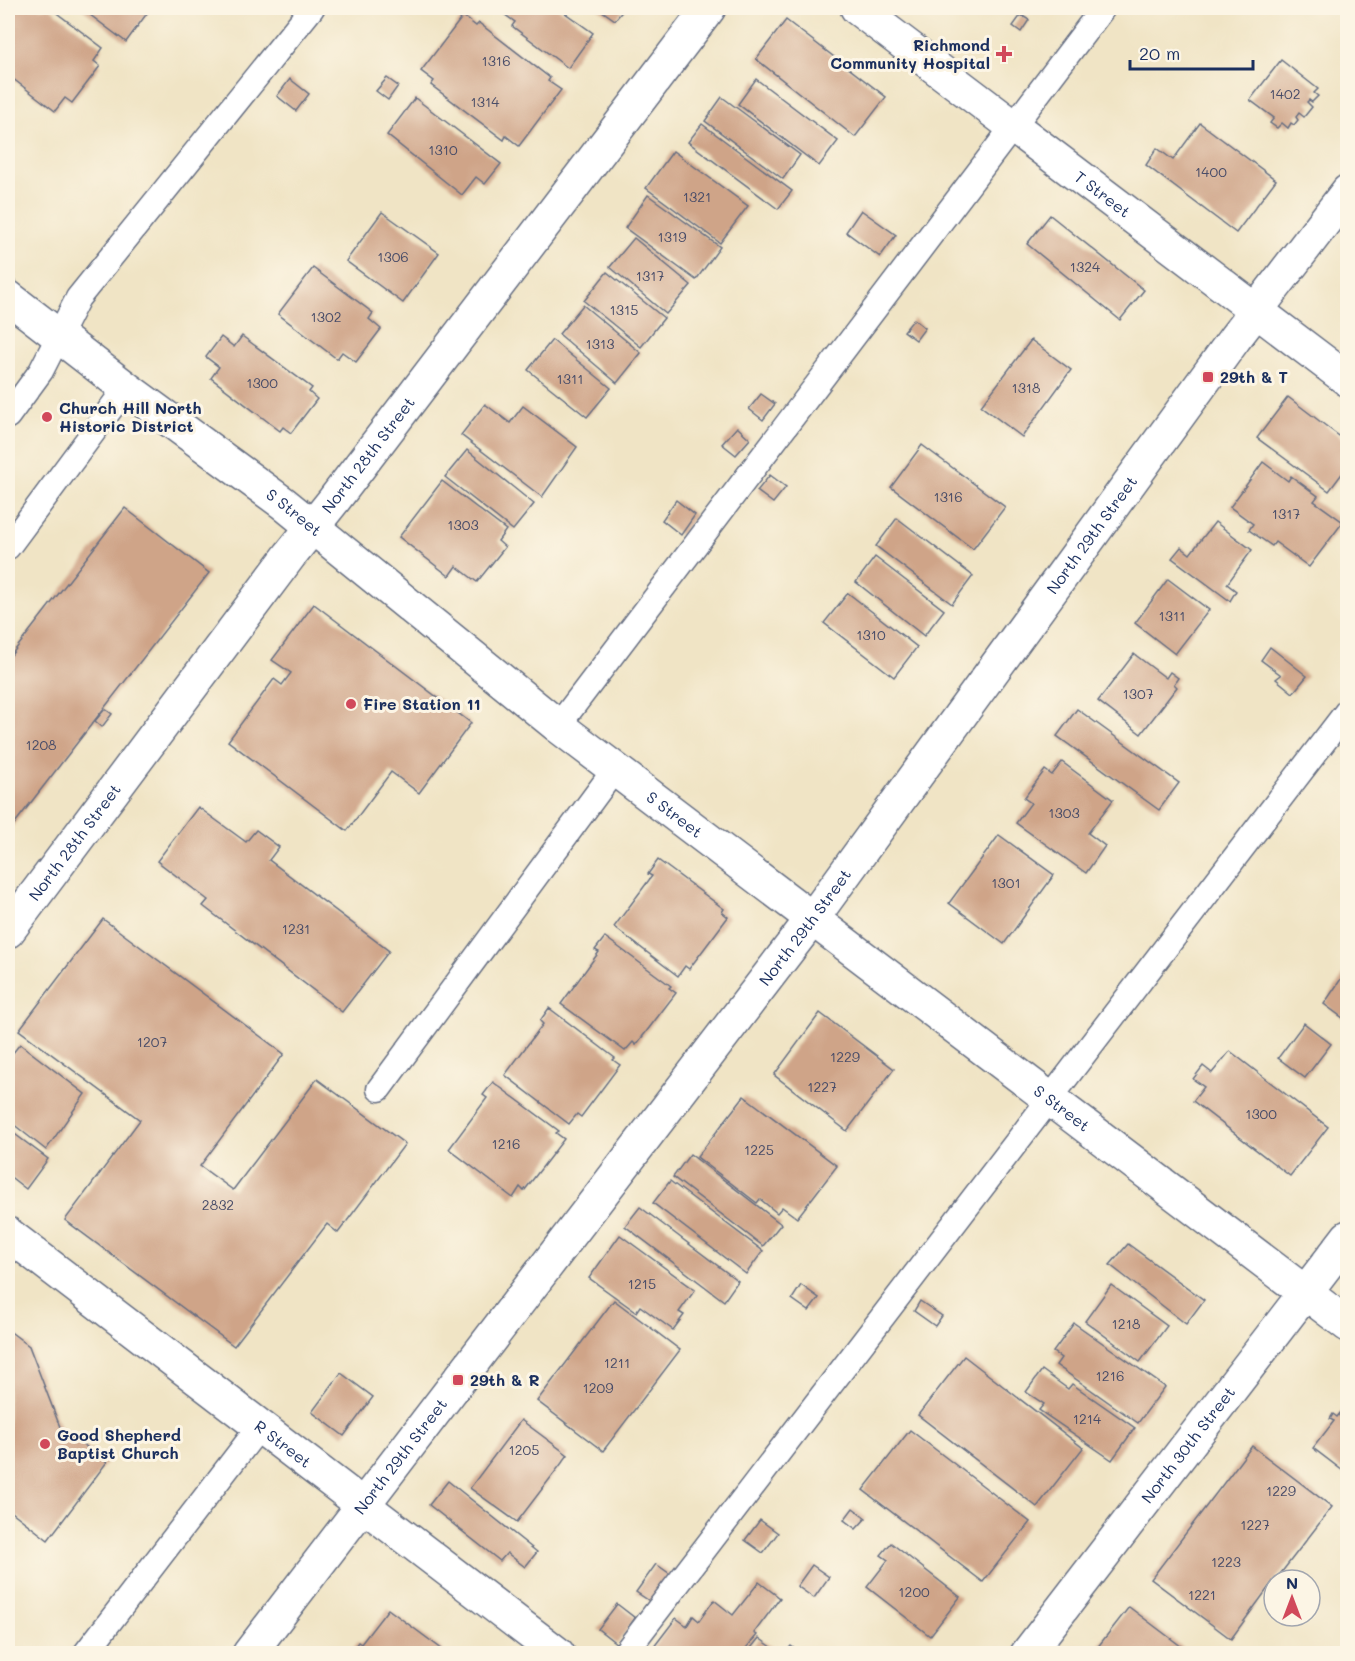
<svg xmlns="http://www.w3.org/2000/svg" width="1355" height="1661" font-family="Mali,sans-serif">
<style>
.building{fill:#cfa488}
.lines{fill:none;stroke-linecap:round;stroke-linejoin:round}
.service-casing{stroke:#666e82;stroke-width:27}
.minor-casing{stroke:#666e82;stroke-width:36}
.service{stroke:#fff;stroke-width:24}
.minor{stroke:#fff;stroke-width:33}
.poi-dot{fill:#d1495b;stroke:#fcf5e5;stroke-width:2}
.labels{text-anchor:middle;stroke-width:6;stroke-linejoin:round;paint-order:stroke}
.number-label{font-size:14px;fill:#484c68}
.poi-label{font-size:16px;font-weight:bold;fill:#1b2f5e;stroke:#fcf5e5;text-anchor:start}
.street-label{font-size:16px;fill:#1b2f5e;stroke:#fcf5e5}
</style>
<rect width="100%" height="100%" fill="#fcf5e5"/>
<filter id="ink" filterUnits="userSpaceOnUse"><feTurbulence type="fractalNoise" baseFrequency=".0167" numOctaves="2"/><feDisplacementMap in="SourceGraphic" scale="12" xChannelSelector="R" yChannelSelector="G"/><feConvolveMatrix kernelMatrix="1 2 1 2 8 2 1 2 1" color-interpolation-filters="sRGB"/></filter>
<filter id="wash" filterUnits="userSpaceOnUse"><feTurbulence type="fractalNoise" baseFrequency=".008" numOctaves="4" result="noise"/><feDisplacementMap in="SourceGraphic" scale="24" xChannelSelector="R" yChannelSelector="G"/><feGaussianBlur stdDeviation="1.35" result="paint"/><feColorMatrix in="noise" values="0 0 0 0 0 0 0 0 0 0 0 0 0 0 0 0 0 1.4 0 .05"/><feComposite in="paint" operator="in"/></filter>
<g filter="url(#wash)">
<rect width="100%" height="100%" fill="#f0e4c5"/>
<g id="blocks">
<g class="building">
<polygon points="11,8 50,8 103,48 94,61 100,66 72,103 65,98 55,111 8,75 8,12"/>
<polygon points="81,8 142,8 148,12 126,42"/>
<polygon points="509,8 558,8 593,33 568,68 512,26 515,22 504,14"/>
<polygon points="598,8 625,8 615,20"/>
<polygon points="1021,15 1029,20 1021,32 1013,26"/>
<polygon points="463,16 476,26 479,23 550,78 548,81 561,90 519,146 506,136 504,140 431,85 434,81 421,71"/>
<polygon points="786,20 886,97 855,137 756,59"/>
<polygon points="1281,60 1318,89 1314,93 1318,96 1312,102 1309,100 1307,102 1312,107 1304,117 1299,113 1296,117 1298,120 1294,125 1291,123 1288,128 1282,123 1277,128 1270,123 1274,118 1250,100"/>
<polygon points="387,78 398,86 388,100 376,91"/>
<polygon points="290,79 309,94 296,111 277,96"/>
<polygon points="756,79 838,141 819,166 738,104"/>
<polygon points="722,97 800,155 783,179 705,121"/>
<polygon points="415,98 501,164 485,184 476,177 462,195 387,135"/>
<polygon points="1200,123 1276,180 1236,233 1146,165 1157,148 1173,160"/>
<polygon points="702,124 792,191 778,209 688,142"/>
<polygon points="673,151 748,206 720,243 646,188"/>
<polygon points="648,195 720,247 696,280 625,228"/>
<polygon points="861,210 896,235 880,257 846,232"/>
<polygon points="382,212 439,253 403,303 346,261"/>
<polygon points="1050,215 1144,290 1120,320 1027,244"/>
<polygon points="634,238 691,285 666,314 610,267"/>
<polygon points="313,268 373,313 369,319 381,329 356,362 342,352 337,359 278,314"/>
<polygon points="607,272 664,318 641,347 584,301"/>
<polygon points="583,305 641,353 617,383 559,334"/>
<polygon points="914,319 925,328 916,340 904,331"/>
<polygon points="242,336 312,388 309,392 317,399 291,433 283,427 280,431 211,378 219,367 206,357 221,337 234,347"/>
<polygon points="552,340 611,388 587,417 528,370"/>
<polygon points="1031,340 1071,370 1022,437 981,406"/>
<polygon points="761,394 775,404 763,420 749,409"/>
<polygon points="1288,397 1347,442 1347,467 1329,491 1257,438"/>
<polygon points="485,404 510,423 523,406 577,447 542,497 461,435"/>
<polygon points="737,427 750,439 736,455 722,444"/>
<polygon points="922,445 1005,507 973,549 891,487"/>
<polygon points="467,450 534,504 513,530 445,477"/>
<polygon points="1263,462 1288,481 1291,476 1318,496 1314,501 1343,522 1309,567 1275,542 1272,546 1249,530 1253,524 1230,507"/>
<polygon points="770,475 786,487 773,503 757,491"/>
<polygon points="442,481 506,530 498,541 505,547 477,582 456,566 449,576 399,537"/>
<polygon points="676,500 695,515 681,535 662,520"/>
<polygon points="125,508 209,573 8,832 8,659"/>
<polygon points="897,518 973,576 952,604 876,546"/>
<polygon points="1215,522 1252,550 1227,584 1236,591 1230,601 1172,558 1181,547 1190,554"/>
<polygon points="875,557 944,610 924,636 856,582"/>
<polygon points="1168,579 1209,610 1175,654 1135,623"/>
<polygon points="848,593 917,647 894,677 824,623"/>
<polygon points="314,604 471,723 419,793 391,772 347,831 228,741 274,679 282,685 291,673 272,660"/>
<polygon points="1270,647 1307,676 1293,693 1276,679 1281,675 1261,660"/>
<polygon points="1134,654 1166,678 1170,672 1178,678 1174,684 1177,687 1141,734 1098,701"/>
<polygon points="105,709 112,714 102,727 95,721"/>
<polygon points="1077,709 1179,783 1159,810 1057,736"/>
<polygon points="1062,762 1113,800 1088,833 1105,846 1086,873 1016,823 1031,803 1024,798 1045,770 1052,775"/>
<polygon points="198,807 246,842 256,830 279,847 269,860 389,951 342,1012 203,906 208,900 157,861"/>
<polygon points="999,835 1054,875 1004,944 949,903"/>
<polygon points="658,860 724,909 722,912 728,917 689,969 685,966 678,976 614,927 652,876 648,874"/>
<polygon points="103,919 284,1054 200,1166 233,1190 317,1079 405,1144 338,1233 327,1224 234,1346 65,1220 140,1120 19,1030"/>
<polygon points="605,937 671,986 669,988 676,993 636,1045 633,1042 625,1051 561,1004 599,952 595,950"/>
<polygon points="1347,970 1347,1021 1324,1004"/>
<polygon points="549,1008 615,1058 613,1060 620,1065 581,1117 577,1114 569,1124 505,1075 543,1024 540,1021"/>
<polygon points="820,1013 894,1069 847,1131 774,1075"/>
<polygon points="1304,1023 1331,1044 1305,1078 1278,1058"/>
<polygon points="20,1044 85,1094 46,1150 8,1120 8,1059"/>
<polygon points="1230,1051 1328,1127 1290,1176 1193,1101 1204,1087 1193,1079 1203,1066 1212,1073"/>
<polygon points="493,1082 559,1131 556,1133 564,1139 524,1191 520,1187 513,1198 449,1149 487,1098 483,1095"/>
<polygon points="744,1096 837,1166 797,1218 782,1207 777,1213 760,1199 757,1203 697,1157"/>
<polygon points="8,1129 48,1159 26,1189 8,1175"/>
<polygon points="690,1154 781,1224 763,1246 673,1177"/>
<polygon points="670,1181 763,1251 746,1274 653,1203"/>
<polygon points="640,1207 738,1281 724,1301 625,1226"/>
<polygon points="620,1235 695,1290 679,1312 684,1315 673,1330 640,1306 636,1312 589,1278"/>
<polygon points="1128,1244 1204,1300 1186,1324 1110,1265"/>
<polygon points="801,1285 819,1298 809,1311 792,1299"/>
<polygon points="1111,1285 1167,1326 1140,1362 1085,1321"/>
<polygon points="614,1300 680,1350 603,1451 537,1401"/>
<polygon points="920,1301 942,1316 935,1326 914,1311"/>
<polygon points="1074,1323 1165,1387 1138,1423 1056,1365 1061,1358 1053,1352"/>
<polygon points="8,1330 29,1346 60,1427 107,1462 48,1540 8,1509"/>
<polygon points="964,1356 1083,1448 1037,1507 918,1415"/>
<polygon points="1042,1370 1068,1389 1072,1384 1135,1428 1112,1460 1039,1410 1044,1404 1026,1392"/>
<polygon points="341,1373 373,1397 344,1436 312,1412"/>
<polygon points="1345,1407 1347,1409 1347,1474 1313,1448 1334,1421 1330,1419 1333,1414 1337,1417"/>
<polygon points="521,1420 568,1455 517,1522 470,1488"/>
<polygon points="910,1430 1030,1522 983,1582 863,1490"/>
<polygon points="1252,1446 1332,1507 1281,1573 1274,1580 1231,1639 1151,1579"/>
<polygon points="448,1481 537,1552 525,1567 507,1553 500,1561 429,1505"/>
<polygon points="853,1508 866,1518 856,1529 844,1520"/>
<polygon points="760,1520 778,1533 763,1553 745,1540"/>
<polygon points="891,1543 960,1597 930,1636 867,1587 888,1560 881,1555"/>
<polygon points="656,1564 670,1574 651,1602 636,1592"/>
<polygon points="812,1565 829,1577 814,1598 797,1586"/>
<polygon points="759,1582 780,1598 754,1633 757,1635 742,1653 652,1653 650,1652 676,1618 687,1626 693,1616 699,1621 714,1600 733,1615"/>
<polygon points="617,1604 635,1618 617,1644 598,1629"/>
<polygon points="1129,1607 1190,1653 1093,1653"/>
<polygon points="388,1609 443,1650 441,1653 350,1653 358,1642 361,1644"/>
<polygon points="759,1638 780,1653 747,1653"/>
<polygon points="791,1646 800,1653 785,1653"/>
</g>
</g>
</g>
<g filter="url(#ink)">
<use href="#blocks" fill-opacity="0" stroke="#666e82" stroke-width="1.5"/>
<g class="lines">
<g class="service-casing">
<g id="service">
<polyline points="8,416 41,371 78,298 312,8"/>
<polyline points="8,547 126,388"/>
<polyline points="558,726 1103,8"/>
<polyline points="379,1089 615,769"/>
<polyline points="85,1654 260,1426"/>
<polyline points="624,1654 1348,710"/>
</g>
</g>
<g class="minor-casing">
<g id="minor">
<path id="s1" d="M857,8L1348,380"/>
<path id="s2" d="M8,297L126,388L283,503L558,726L1348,1325"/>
<path id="s3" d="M8,931L290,555L334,500L709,8"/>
<path id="s4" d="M8,1234L558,1654"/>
<path id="s5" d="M249,1654L812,919L1235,338L1348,191"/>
<path id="s6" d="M1027,1654L1348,1237"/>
</g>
</g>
<use href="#service" class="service"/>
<use href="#minor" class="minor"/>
</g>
</g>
<g class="poi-dot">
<path d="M1001 45h6v6h6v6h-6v6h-6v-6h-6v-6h6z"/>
<rect x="1202" y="371" width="12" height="12" rx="3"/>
<circle cx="47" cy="417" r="6"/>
<circle cx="351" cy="704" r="6"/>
<rect x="452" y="1374" width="12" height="12" rx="3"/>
<circle cx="45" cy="1444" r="6"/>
</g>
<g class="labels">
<g class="number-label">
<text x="496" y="66">1316</text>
<text x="1285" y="99">1402</text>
<text x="485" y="107">1314</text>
<text x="443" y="155">1310</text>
<text x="1211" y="177">1400</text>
<text x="697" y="202">1321</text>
<text x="672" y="242">1319</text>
<text x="393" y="262">1306</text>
<text x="1085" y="272">1324</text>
<text x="650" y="281">1317</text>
<text x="624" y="315">1315</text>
<text x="326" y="322">1302</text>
<text x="600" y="349">1313</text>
<text x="570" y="384">1311</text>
<text x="262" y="388">1300</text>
<text x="1026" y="393">1318</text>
<text x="948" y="502">1316</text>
<text x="1286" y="519">1317</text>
<text x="463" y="530">1303</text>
<text x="1172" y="621">1311</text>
<text x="871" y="640">1310</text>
<text x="1138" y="699">1307</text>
<text x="41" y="750">1208</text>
<text x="1064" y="818">1303</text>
<text x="1006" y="888">1301</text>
<text x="296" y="934">1231</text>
<text x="152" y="1047">1207</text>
<text x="845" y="1062">1229</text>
<text x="822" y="1092">1227</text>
<text x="1261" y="1119">1300</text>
<text x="506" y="1149">1216</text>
<text x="759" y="1155">1225</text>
<text x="218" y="1210">2832</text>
<text x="642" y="1289">1215</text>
<text x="1126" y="1329">1218</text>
<text x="617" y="1368">1211</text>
<text x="1110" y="1381">1216</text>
<text x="598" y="1393">1209</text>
<text x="1087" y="1424">1214</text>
<text x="524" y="1455">1205</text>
<text x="1281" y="1496">1229</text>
<text x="1255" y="1530">1227</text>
<text x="1226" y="1567">1223</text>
<text x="914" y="1597">1200</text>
<text x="1202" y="1600">1221</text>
</g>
<g class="poi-label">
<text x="990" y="51" text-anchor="end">Richmond<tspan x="990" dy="18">Community Hospital</tspan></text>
<text x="1220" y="383">29th &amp; T</text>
<text x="59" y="414">Church Hill North<tspan x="59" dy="18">Historic District</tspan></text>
<text x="363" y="710">Fire Station 11</text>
<text x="470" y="1386">29th &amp; R</text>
<text x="57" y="1441">Good Shepherd<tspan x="57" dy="18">Baptist Church</tspan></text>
</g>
<g class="street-label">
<text dy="6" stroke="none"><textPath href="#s1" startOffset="308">T Street</textPath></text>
<text dy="6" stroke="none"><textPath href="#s3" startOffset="597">North 28th Street</textPath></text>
<text dy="6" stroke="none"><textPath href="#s2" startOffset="358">S Street</textPath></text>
<text dy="6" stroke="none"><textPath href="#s5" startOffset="1401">North 29th Street</textPath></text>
<text dy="6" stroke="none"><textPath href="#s2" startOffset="844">S Street</textPath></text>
<text dy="6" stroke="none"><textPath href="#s3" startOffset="111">North 28th Street</textPath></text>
<text dy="6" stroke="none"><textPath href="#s5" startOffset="915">North 29th Street</textPath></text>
<text dy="6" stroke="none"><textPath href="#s2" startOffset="1330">S Street</textPath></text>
<text dy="6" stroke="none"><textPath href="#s4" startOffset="346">R Street</textPath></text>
<text dy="6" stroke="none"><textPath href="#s6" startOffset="264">North 30th Street</textPath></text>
<text dy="6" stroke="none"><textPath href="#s5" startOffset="249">North 29th Street</textPath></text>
</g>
</g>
<rect width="1355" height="1661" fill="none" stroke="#fcf5e5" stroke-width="30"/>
<g transform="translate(1292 1598)"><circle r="28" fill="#fcf5e5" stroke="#a2a6af" stroke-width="1.5"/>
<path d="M0-4.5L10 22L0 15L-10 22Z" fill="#d1495b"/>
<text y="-9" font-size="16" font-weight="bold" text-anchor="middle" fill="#1b2f5e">N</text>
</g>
<path d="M1130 60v9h123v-9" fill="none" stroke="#1b2f5e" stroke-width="3"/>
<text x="1139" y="60" font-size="18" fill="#1b2f5e" stroke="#fcf5e5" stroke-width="4.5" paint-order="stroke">20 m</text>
</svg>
